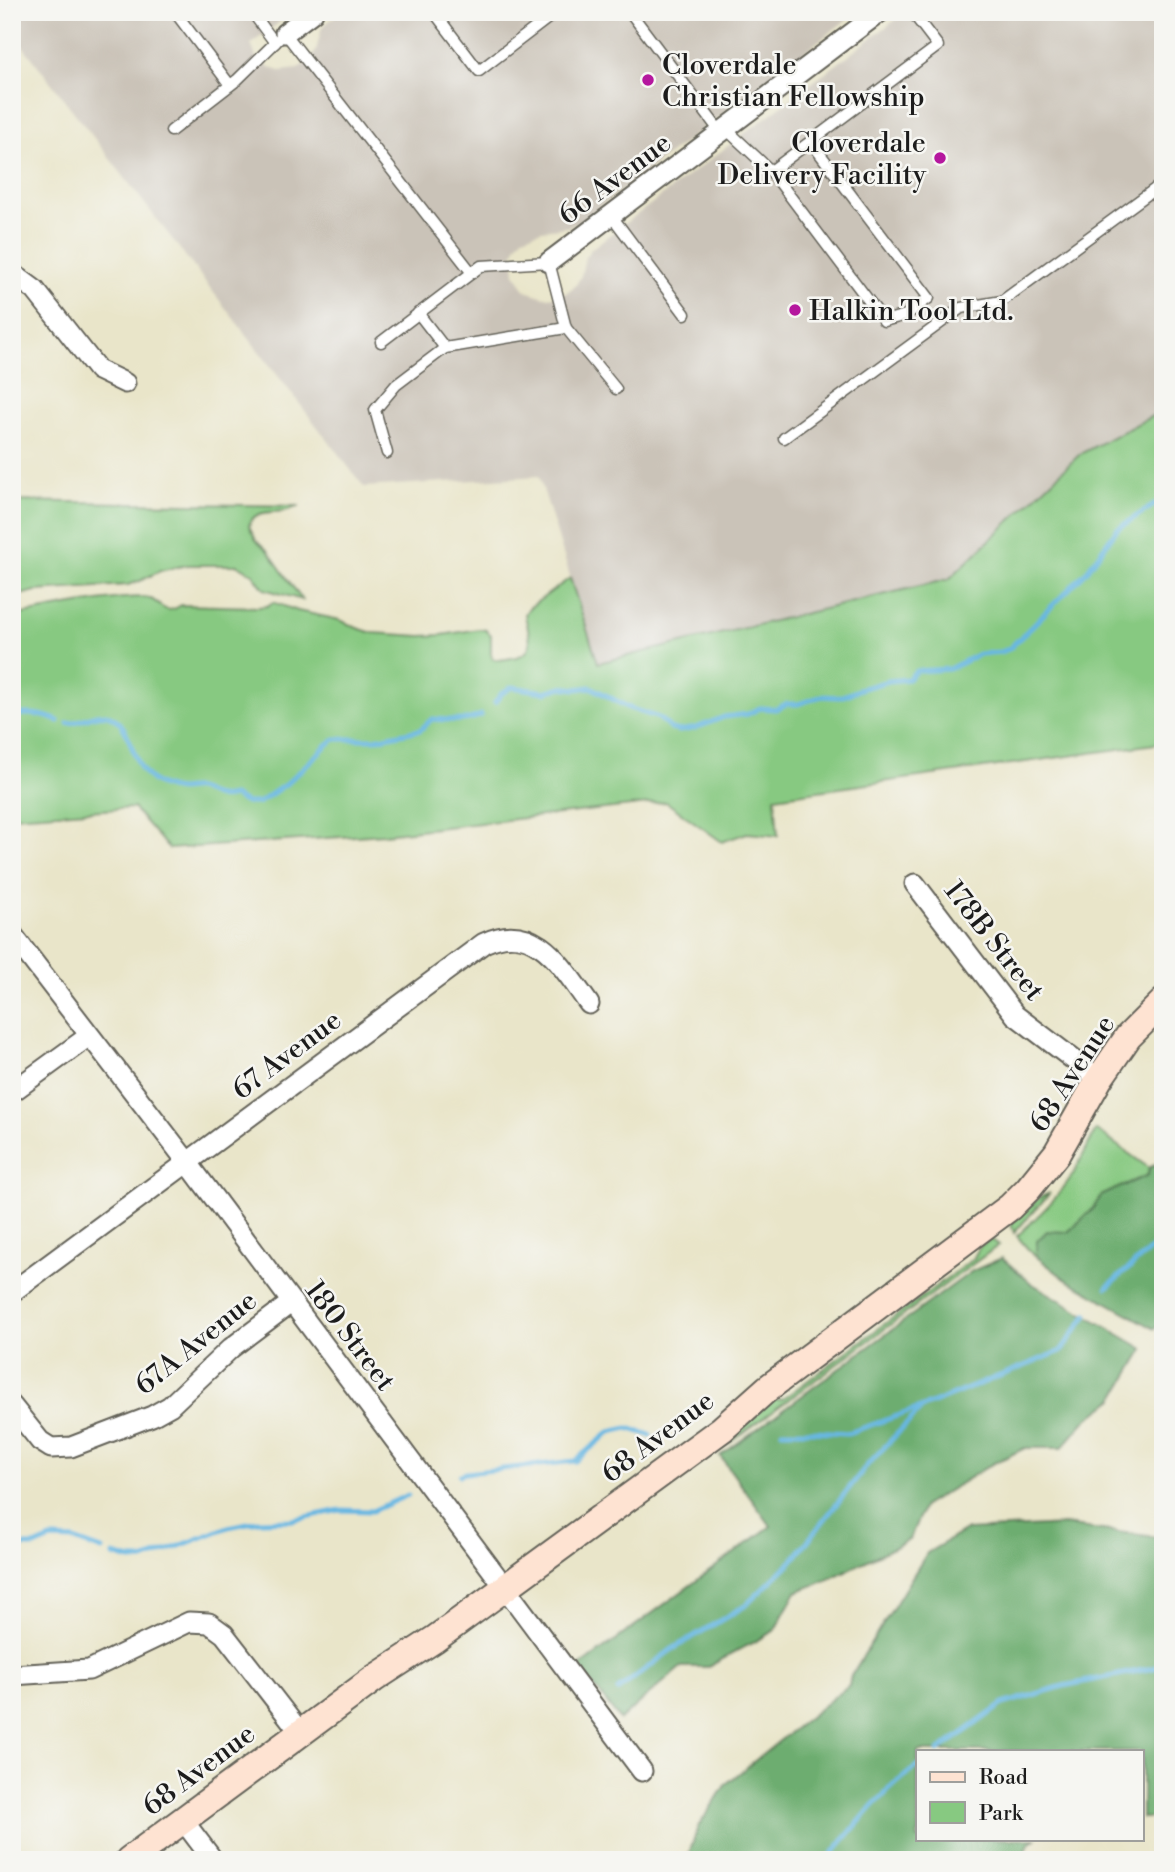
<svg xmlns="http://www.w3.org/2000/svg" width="1175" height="1872" font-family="'Libre Bodoni',serif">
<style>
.industrial{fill:#cac3b8}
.green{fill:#87c981;stroke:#52724e;stroke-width:2}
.forest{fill:#6dad6f;stroke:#446446;stroke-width:2}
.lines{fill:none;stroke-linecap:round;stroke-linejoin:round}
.stream{stroke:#67b7e2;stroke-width:5}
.lane-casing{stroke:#646259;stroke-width:13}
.street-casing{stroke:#646259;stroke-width:23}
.secondary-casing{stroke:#646259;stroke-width:30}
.lane{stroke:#fff;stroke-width:10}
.street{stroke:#fff;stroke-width:19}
.secondary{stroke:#fee3d2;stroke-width:26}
.poi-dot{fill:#b5179e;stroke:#f6f6f2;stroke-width:2.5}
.labels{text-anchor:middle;stroke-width:5;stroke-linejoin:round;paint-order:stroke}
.poi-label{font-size:28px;fill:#1c1c1c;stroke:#f6f6f2;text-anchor:start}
.street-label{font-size:28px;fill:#1c1c1c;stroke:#f6f6f2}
</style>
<rect width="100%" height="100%" fill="#f6f6f2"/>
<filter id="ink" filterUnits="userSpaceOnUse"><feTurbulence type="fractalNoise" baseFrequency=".0143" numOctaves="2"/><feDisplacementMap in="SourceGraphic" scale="14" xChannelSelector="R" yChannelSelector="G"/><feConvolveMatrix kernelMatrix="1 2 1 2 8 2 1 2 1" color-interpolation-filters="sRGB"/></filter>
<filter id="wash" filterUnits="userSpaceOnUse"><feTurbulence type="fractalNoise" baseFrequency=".00686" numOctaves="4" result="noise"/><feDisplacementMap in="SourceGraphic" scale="28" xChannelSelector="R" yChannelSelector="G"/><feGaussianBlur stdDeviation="1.57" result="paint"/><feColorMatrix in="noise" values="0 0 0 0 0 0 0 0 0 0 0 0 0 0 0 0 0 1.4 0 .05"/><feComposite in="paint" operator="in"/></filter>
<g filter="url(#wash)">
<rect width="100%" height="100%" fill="#e9e5c9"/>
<polygon class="industrial" points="12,12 293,12 251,44 256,57 262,63 271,68 280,71 298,69 311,58 316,51 322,27 340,12 857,12 578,223 567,227 542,230 523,237 516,246 513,255 515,273 523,287 528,292 545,297 556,296 566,293 576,285 581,276 585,257 591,249 906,12 1163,12 1163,413 1080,454 949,579 597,663 539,476 364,487 12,32"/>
<g class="green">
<path d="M1158,413H1163V743L775,797L778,836L747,833L722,842L666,802L384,834L169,849L133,808L12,816V616C55,609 99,598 143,597C160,597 161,619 181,605L258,607L267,606L273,602L298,611L340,620L357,628L373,633L421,636L442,635L479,629L486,630L491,635V654L493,659C501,661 508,659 516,657C539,652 527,631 525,614L529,608L570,578L598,663L949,579L1080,454Z"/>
<path d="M12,501L300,506C294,508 289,510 283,511C270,513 253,510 249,526L256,540L268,551L302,600L264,589L253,574L238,565H187L173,568L160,571L140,581L128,585L36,591L12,597Z"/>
<path d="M1096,1130L1149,1168L1148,1175L1102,1195L1091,1211L1068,1232L1037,1241V1257L1027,1248L1017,1236C1037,1217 1058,1198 1073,1174C1081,1160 1088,1145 1096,1130Z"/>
<polygon points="1050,1193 1014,1233 1011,1224 1040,1197"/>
<polygon points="991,1239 999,1245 717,1452 715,1449 774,1399 779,1400 784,1398 973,1259 980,1246"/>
</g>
<g class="forest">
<polygon points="1163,1158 1163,1320 1155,1329 1065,1279 1037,1257 1037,1241 1047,1231 1068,1232 1091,1211 1102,1195 1148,1175 1149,1168 1160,1162"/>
<polygon points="1002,1258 1031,1283 1144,1349 1114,1399 1086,1420 1062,1448 1025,1448 992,1464 924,1506 909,1540 827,1580 796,1592 774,1631 708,1667 681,1667 620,1720 579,1667 771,1526 720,1456 972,1271"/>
<polygon points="1064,1525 1163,1538 1163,1818 1142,1818 1142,1751 918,1751 918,1839 1036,1839 1029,1844 1022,1860 687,1860 698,1827 726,1784 849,1685 851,1676 927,1553 966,1530"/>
</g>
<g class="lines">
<g class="stream">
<polyline points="495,702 502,693 512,687 545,692 562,687 576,689 591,687 629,708 659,718 671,729 680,731 696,728 724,717 748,714 760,708 776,709 786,704 798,704 822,696 839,697 849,694 860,689 888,681 908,679 916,671 949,669 979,654 1000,652 1009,649 1086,572 1117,529 1163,499"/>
<path d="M12,716C28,712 43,714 58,721"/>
<path d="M68,723C82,723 97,710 110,716C137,728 127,770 160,785C165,787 175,790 180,790C186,790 191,788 197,789C211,793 217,801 233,796L246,803H258L286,784L327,745L335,739H375L420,730L432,719C449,720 465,723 481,715"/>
<polyline points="1107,1287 1163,1239"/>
<polyline points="782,1431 812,1431 848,1433 923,1407 1061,1351 1087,1315"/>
<polyline points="460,1475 466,1473 575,1461 610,1432 628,1428 650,1435"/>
<polyline points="12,1546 35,1546 51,1539 74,1540 102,1550"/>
<polyline points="114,1555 131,1560 144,1560 228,1527 258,1521 292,1520 340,1510 372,1511 408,1495"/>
<polyline points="618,1690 671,1650 746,1605 792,1561 868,1464 923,1407"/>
<polyline points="938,1751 1003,1704 1063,1686 1163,1666"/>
<path d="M827,1860C855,1827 882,1791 918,1766"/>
</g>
</g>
</g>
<g filter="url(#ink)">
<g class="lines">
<g class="lane-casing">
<g id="lane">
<polyline points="175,12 230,85"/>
<polyline points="252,12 275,43"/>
<polyline points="434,12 479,71 556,12"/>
<polyline points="630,12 721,133"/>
<polyline points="726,129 771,171 884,321 906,315 929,298 811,142"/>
<polyline points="171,131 237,80 285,33 472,273"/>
<polyline points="771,171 938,46 912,12"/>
<polyline points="611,215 685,314"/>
<polyline points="418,313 445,348 566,328"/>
<polyline points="381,342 481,266 549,262 566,328 616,389"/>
<polyline points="784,438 961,308 1002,301 1163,183"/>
<polyline points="387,453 375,410 396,385 445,348"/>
</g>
</g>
<g class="street-casing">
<g id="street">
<polyline points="285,33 313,12"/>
<polyline points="549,262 880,12"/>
<polyline points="12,273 35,290 98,370 125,383"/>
<polyline points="915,884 1015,1015 1099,1079"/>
<polyline points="12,934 188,1163 642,1771"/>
<polyline points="12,1092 89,1036"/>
<path d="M12,1292L484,943C536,918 562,967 589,1004"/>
<polyline points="12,1406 40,1441 51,1448 71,1447 152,1416 170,1406 231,1348 292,1302"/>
<polyline points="12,1675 89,1670 189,1622 209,1623 224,1634 300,1732"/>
<polyline points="182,1819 213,1860"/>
</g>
</g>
<g class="secondary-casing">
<polyline id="secondary" points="129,1860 375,1678 435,1639 722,1429 768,1388 1010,1207 1028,1189 1057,1153 1099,1079 1128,1037 1163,1002"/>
</g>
<use href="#lane" class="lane"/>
<use href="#street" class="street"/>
<use href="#secondary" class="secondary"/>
</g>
</g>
<g class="poi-dot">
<circle cx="648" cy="80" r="7"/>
<circle cx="940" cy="158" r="7"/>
<circle cx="795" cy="310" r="7"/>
</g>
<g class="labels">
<g class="poi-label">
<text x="662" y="74">Cloverdale<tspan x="662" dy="32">Christian Fellowship</tspan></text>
<text x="926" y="152" text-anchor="end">Cloverdale<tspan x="926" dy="32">Delivery Facility</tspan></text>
<text x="809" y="320">Halkin Tool Ltd.</text>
</g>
<g class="street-label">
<text transform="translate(614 178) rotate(-37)" y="10">66 Avenue</text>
<text transform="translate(995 940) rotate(52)" y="10">178B Street</text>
<text transform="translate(286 1054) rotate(-37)" y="10">67 Avenue</text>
<text transform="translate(1071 1073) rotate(-57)" y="10">68 Avenue</text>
<text transform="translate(351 1335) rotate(53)" y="10">180 Street</text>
<text transform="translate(195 1342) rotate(-39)" y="10">67A Avenue</text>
<text transform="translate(657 1436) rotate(-37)" y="10">68 Avenue</text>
<text transform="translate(198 1769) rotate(-37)" y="10">68 Avenue</text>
</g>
</g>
<rect width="1175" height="1872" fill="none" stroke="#f6f6f2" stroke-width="42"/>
<rect x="916" y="1750" width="228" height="91" fill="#f6f6f2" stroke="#9f9f9c" stroke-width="2"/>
<rect x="930" y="1772" width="35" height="10" fill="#fee3d2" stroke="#9f9f9c" stroke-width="2"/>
<text x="979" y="1784" font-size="21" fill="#1c1c1c">Road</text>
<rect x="930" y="1802" width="35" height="21" fill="#87c981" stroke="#9f9f9c" stroke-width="2"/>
<text x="979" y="1820" font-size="21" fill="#1c1c1c">Park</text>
</svg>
